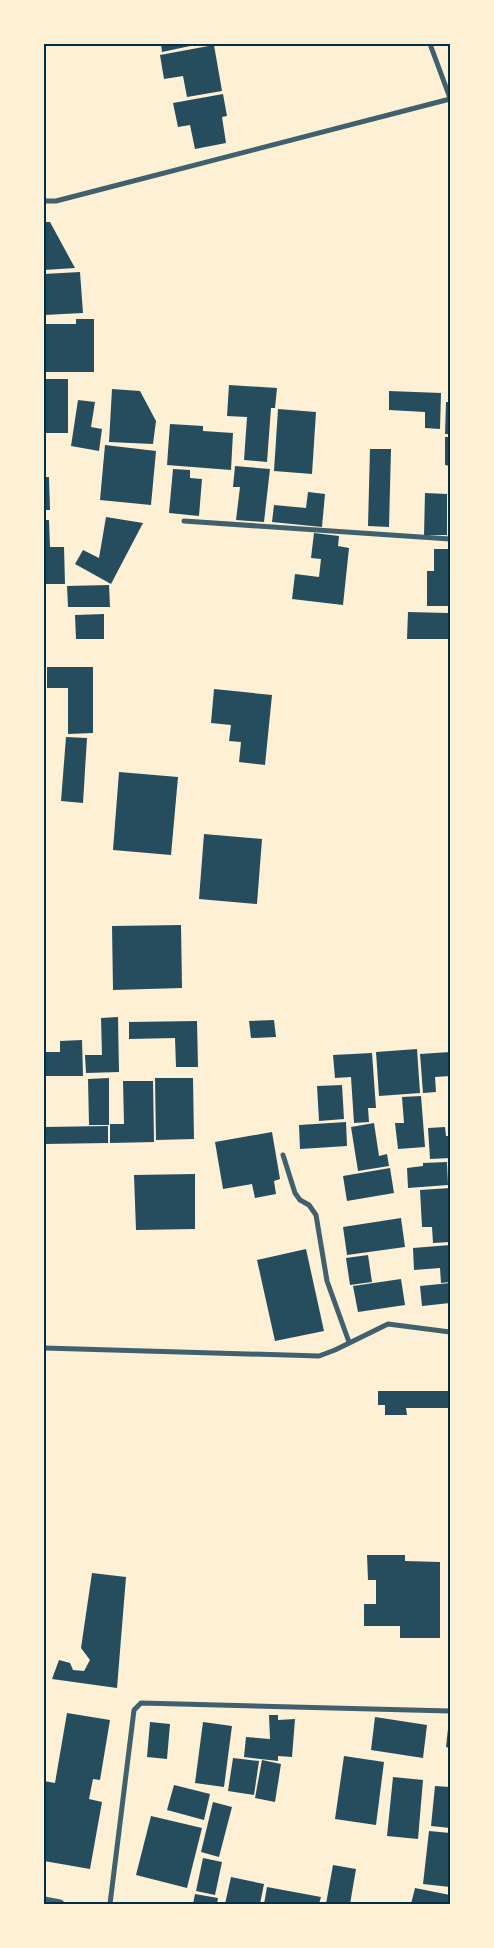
<svg xmlns="http://www.w3.org/2000/svg" width="494" height="1948" font-family="'Golos Text',sans-serif">
<style>
.building{fill:#264d5e}
.lines{fill:none;stroke-linecap:round;stroke-linejoin:round}
.minor{stroke:#3f606c;stroke-width:5}
.tertiary{stroke:#3f606c;stroke-width:9}
.neatline{fill:none;stroke:#003049;stroke-width:2}
</style>
<rect width="100%" height="100%" fill="#fdf0d5"/>
<g class="building">
<polygon points="161,44 195,44 195,45 162,52"/>
<polygon points="214,45 222,91 187,97 183,76 164,79 160,55"/>
<polygon points="223,94 227,116 222,117 226,143 195,149 190,125 178,127 173,103"/>
<polygon points="44,222 50,222 75,268 44,270"/>
<polygon points="80,272 83,313 44,315 44,274"/>
<polygon points="76,319 94,319 94,372 44,372 44,324 76,324"/>
<rect x="44" y="379" width="24" height="54"/>
<polygon points="229,385 277,388 275,408 271,408 267,462 244,460 247,417 227,416"/>
<polygon points="112,389 140,391 156,421 153,444 109,442"/>
<polygon points="389,391 441,393 440,429 425,428 425,412 389,410"/>
<polygon points="78,400 95,402 91,427 102,429 99,451 71,446"/>
<polygon points="446,402 450,402 450,434 445,434"/>
<polygon points="278,409 316,412 312,474 274,471"/>
<polygon points="170,424 203,426 203,431 233,433 231,470 167,465"/>
<polygon points="445,437 450,437 450,466 445,465"/>
<polygon points="105,445 156,451 151,505 100,500"/>
<polygon points="370,449 391,449 389,527 368,526"/>
<polygon points="235,466 270,469 264,522 236,520 240,487 233,487"/>
<polygon points="173,469 190,470 190,478 202,479 199,516 169,513"/>
<polygon points="44,477 49,477 50,510 44,510"/>
<polygon points="308,492 325,494 322,527 272,522 274,505 306,508"/>
<polygon points="425,493 447,494 447,535 424,535"/>
<polygon points="106,517 143,523 111,584 75,564 83,550 99,558"/>
<polygon points="44,520 49,520 50,547 64,547 65,584 44,584"/>
<polygon points="314,533 339,536 338,546 349,548 343,605 292,599 295,574 319,577 321,559 311,558"/>
<polygon points="434,549 450,549 449,606 427,606 427,571 434,571"/>
<polygon points="109,585 110,607 68,607 67,586"/>
<polygon points="408,612 448,613 448,639 407,639"/>
<polygon points="104,614 104,639 76,639 75,615"/>
<polygon points="47,667 93,667 93,733 68,734 68,688 47,688"/>
<polygon points="214,689 272,695 265,765 239,762 241,742 229,741 231,725 211,723"/>
<polygon points="66,737 87,738 83,803 61,801"/>
<polygon points="119,772 178,777 171,855 113,850"/>
<polygon points="204,834 262,839 257,904 199,899"/>
<polygon points="181,925 182,988 113,990 112,926"/>
<polygon points="118,1017 119,1072 86,1073 85,1055 102,1055 101,1018"/>
<polygon points="274,1020 276,1037 251,1038 249,1021"/>
<polygon points="197,1021 198,1067 176,1067 175,1038 129,1039 129,1022"/>
<polygon points="82,1040 83,1076 45,1076 44,1052 60,1052 60,1041"/>
<polygon points="417,1049 420,1093 379,1096 376,1052"/>
<polygon points="450,1052 450,1076 435,1077 436,1092 423,1093 420,1054"/>
<polygon points="372,1053 376,1108 368,1108 369,1122 354,1123 351,1077 335,1078 333,1055"/>
<polygon points="109,1078 109,1125 89,1125 88,1079"/>
<polygon points="155,1078 193,1078 194,1139 156,1140"/>
<polygon points="123,1081 153,1081 154,1142 110,1143 110,1124 124,1124"/>
<polygon points="342,1085 344,1119 319,1121 317,1086"/>
<polygon points="421,1096 425,1147 398,1149 395,1123 404,1123 402,1097"/>
<polygon points="346,1122 347,1146 300,1149 299,1125"/>
<polygon points="374,1123 379,1156 387,1154 389,1166 358,1171 351,1127"/>
<polygon points="108,1126 108,1143 44,1144 44,1127"/>
<polygon points="445,1127 446,1136 450,1136 450,1158 430,1159 428,1128"/>
<polygon points="272,1132 280,1179 274,1181 276,1194 255,1198 252,1184 223,1189 215,1142"/>
<polygon points="447,1162 448,1185 408,1188 407,1168 423,1166 423,1163"/>
<polygon points="390,1168 394,1193 347,1201 343,1176"/>
<polygon points="195,1174 195,1229 136,1230 134,1175"/>
<polygon points="450,1188 450,1242 433,1243 432,1227 422,1227 420,1190"/>
<polygon points="401,1218 405,1247 347,1255 343,1227"/>
<polygon points="450,1245 450,1282 441,1283 440,1268 414,1270 413,1248"/>
<polygon points="306,1249 324,1331 275,1341 257,1260"/>
<polygon points="368,1255 372,1282 350,1285 346,1258"/>
<polygon points="401,1279 405,1305 358,1312 353,1286"/>
<polygon points="450,1283 450,1303 422,1306 420,1286"/>
<polygon points="378,1391 448,1391 448,1408 406,1408 407,1415 385,1415 385,1405 378,1405"/>
<polygon points="367,1555 405,1555 405,1561 440,1562 440,1638 400,1638 400,1626 364,1626 364,1604 376,1604 376,1580 368,1580"/>
<polygon points="92,1573 126,1577 117,1688 52,1679 59,1660 70,1663 73,1670 84,1671 90,1660 81,1648"/>
<polygon points="67,1713 110,1720 100,1780 93,1779 89,1799 102,1802 90,1869 44,1861 44,1781 55,1783"/>
<polygon points="269,1715 278,1715 278,1720 295,1719 292,1757 278,1756 278,1761 244,1757 246,1737 270,1739"/>
<polygon points="375,1717 427,1725 423,1758 371,1750"/>
<polygon points="150,1722 170,1724 167,1759 147,1757"/>
<polygon points="203,1722 232,1726 224,1787 195,1783"/>
<polygon points="448,1729 450,1730 450,1748 446,1747"/>
<polygon points="344,1756 384,1762 376,1825 335,1819"/>
<polygon points="233,1758 259,1761 254,1795 228,1791"/>
<polygon points="262,1760 281,1764 275,1802 255,1798"/>
<polygon points="393,1777 423,1780 418,1839 387,1836"/>
<polygon points="174,1785 210,1794 204,1820 167,1810"/>
<polygon points="435,1786 450,1787 450,1828 431,1826"/>
<polygon points="213,1802 232,1807 219,1857 201,1852"/>
<polygon points="151,1816 202,1828 187,1888 136,1875"/>
<polygon points="429,1831 450,1833 450,1887 423,1884"/>
<polygon points="203,1858 222,1862 215,1895 196,1891"/>
<polygon points="333,1865 356,1869 350,1904 326,1904"/>
<polygon points="231,1877 264,1884 260,1904 225,1904"/>
<polygon points="267,1887 321,1897 319,1904 264,1904"/>
<polygon points="415,1888 450,1895 450,1904 411,1904"/>
<polygon points="195,1894 218,1898 217,1904 193,1904"/>
</g>
<g class="lines">
<g class="minor">
<polyline points="430,44 450,98"/>
<polyline points="44,201 56,201 450,99"/>
<polyline points="184,521 450,539"/>
<polyline points="283,1155 295,1193 300,1200 309,1205 316,1215 327,1281 349,1342"/>
<polyline points="44,1348 319,1356 335,1350 388,1324 450,1332"/>
<polyline points="110,1904 134,1710 141,1703 450,1711"/>
</g>
<polyline class="tertiary" points="44,1901 60,1904"/>
</g>
<rect width="494" height="1948" fill="none" stroke="#fdf0d5" stroke-width="90"/>
<rect x="45" y="45" width="404" height="1858" class="neatline"/>
</svg>
